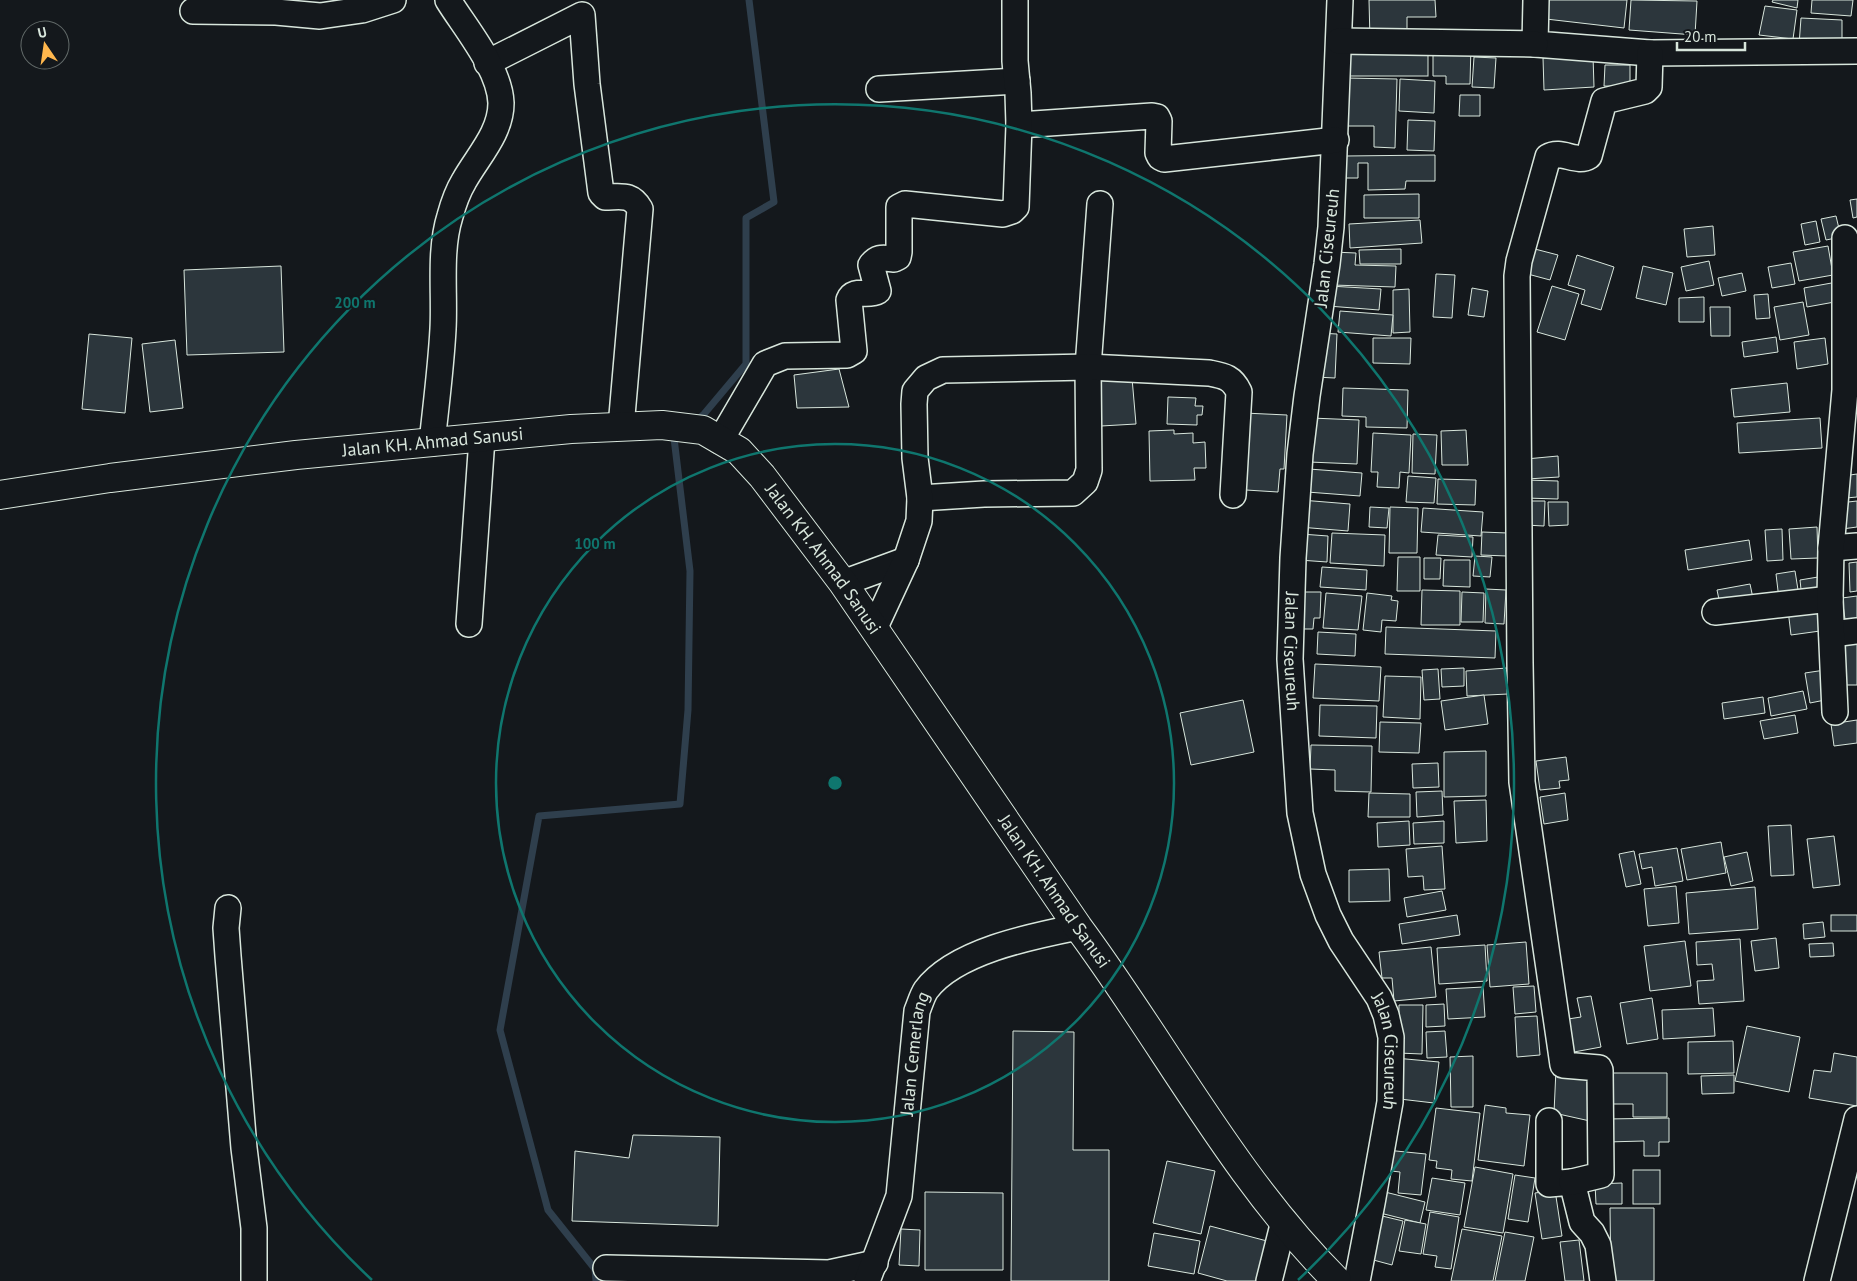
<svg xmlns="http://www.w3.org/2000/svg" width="1857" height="1281" font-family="'PT Sans',sans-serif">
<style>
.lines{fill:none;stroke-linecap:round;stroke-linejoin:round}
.stream{stroke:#2f3f4d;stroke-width:7}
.building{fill:#2c363c;stroke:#d8e6dc}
.minor-casing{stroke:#d8e6dc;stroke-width:28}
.highway-casing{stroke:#d8e6dc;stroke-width:30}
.minor{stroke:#14181c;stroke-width:25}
.highway{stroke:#14181c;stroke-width:28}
.ring{fill:none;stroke:#0f766e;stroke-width:2.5}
.labels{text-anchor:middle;stroke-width:4;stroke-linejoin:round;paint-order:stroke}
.street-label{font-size:18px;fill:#d8e6dc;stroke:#14181c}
.centre{fill:#0f766e;stroke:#14181c;stroke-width:2.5}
.ring-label{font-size:15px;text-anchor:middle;font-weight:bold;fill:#0f766e;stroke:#14181c;stroke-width:4;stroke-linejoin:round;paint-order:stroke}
</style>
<rect width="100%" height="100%" fill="#14181c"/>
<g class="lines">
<g class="stream">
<polyline points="695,422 704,414 746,364 746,218 774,202 749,0"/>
<polyline points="596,1281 595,1269 548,1210 500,1030 539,816 680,804 688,710 690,571 674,438 678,434"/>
</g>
</g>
<g class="building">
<polygon points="1369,0 1435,0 1436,17 1407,17 1407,39 1370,40"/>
<polygon points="1548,0 1627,0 1624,28 1546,19"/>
<polygon points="1631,0 1697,1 1695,35 1629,30"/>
<polygon points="1773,0 1798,0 1797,8 1772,2"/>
<polygon points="1812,0 1853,0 1851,16 1811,13"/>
<polygon points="1765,6 1797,10 1793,39 1759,35"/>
<polygon points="1801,18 1842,20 1842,47 1799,45"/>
<polygon points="1433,45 1471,45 1470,84 1446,84 1446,76 1433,76"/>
<rect x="1345" y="46" width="83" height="30"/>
<polygon points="1593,56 1594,87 1544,90 1543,58"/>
<polygon points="1474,57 1496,58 1494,88 1472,87"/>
<polygon points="1605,65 1630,65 1630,87 1604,86"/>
<polygon points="1346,78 1397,79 1395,148 1374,147 1374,126 1345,126"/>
<polygon points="1400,79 1435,81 1434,113 1399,111"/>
<polygon points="1460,95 1480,95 1480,116 1459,116"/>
<polygon points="1408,120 1435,121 1434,151 1407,150"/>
<polygon points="1435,155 1435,181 1406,181 1405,189 1368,190 1368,163 1358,163 1358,178 1345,178 1345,156"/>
<polygon points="1419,194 1419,218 1364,218 1364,195"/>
<polygon points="1857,199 1857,217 1853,218 1850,200"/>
<polygon points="1836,216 1841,237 1826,240 1821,219"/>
<polygon points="1420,220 1422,243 1350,248 1349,224"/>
<polygon points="1816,221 1820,242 1805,245 1801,224"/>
<polygon points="1713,226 1715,255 1687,257 1684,229"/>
<polygon points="1828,246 1833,275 1799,281 1793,252"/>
<polygon points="1531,248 1558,255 1550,280 1524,273"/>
<polygon points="1401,249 1401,264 1360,264 1359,250"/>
<polygon points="1333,252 1356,253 1355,265 1396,266 1395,287 1332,285"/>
<polygon points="1577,255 1614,267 1601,310 1581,304 1585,290 1568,285"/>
<polygon points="1709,261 1714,285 1686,291 1681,267"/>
<polygon points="1791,263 1795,284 1772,288 1768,267"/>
<polygon points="281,266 284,352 187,355 184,270"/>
<polygon points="1643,266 1673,273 1666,305 1636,298"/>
<polygon points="1742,273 1746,291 1722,296 1718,278"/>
<polygon points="1436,274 1455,275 1452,318 1433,317"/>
<polygon points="1837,282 1840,301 1807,307 1804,288"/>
<polygon points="1329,286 1381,289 1379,310 1328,306"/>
<polygon points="1552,286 1579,294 1565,340 1537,332"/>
<polygon points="1472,288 1488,291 1484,317 1468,315"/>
<polygon points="1409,289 1410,332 1393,333 1393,290"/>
<polygon points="1768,294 1770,318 1756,319 1754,295"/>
<polygon points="1704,297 1704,322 1679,322 1679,298"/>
<polygon points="1803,302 1809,335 1780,340 1774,307"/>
<polygon points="1710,307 1730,307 1730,336 1711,336"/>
<polygon points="1340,311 1393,315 1391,336 1338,332"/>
<polygon points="1318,333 1337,334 1335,378 1315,377"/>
<polygon points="89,334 132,338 125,413 82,409"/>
<polygon points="1776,337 1778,352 1744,357 1742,342"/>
<polygon points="1373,338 1411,338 1410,364 1373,363"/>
<polygon points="1825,338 1828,364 1797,369 1794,342"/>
<polygon points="175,340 183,408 150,412 142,344"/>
<polygon points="839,369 849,407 797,408 794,375"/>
<polygon points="1132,378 1136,424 1101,426 1098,380"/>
<polygon points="1787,383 1790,412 1734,417 1731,389"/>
<polygon points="1343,388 1408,390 1407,428 1366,427 1366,417 1342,416"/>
<polygon points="1168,397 1196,398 1195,406 1203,406 1202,415 1197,415 1197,425 1167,424"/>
<polygon points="1244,413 1287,415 1284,469 1280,469 1278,492 1246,490 1247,469 1240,469"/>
<polygon points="1311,418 1359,420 1357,464 1309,462"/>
<polygon points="1820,418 1822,448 1739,453 1737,423"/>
<polygon points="1174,430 1174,434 1193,433 1193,443 1205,442 1206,468 1194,468 1195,480 1150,481 1149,431"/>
<polygon points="1466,430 1468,465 1442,465 1441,431"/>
<polygon points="1373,433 1411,435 1409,473 1400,472 1399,488 1377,487 1378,472 1371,472"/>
<polygon points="1413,434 1437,435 1435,474 1412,473"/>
<polygon points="1558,456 1559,477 1527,479 1526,459"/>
<polygon points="1309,469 1362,473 1360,496 1307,492"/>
<polygon points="1857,474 1857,497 1846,498 1843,476"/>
<polygon points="1408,476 1436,478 1434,503 1406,502"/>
<polygon points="1438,479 1476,480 1475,505 1437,504"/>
<polygon points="1526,480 1558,481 1558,499 1525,498"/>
<polygon points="1301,500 1350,504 1348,531 1299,527"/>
<polygon points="1526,501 1545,501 1544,526 1525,525"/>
<polygon points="1857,501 1857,527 1842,529 1839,503"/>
<polygon points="1548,502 1568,502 1568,525 1549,526"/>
<polygon points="1370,507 1389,508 1387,528 1369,527"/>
<polygon points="1390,507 1418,508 1417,553 1389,553"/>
<polygon points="1423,508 1483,512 1481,536 1421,532"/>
<polygon points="1817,527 1818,558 1791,559 1789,529"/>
<polygon points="1782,529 1783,560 1767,561 1765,530"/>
<polygon points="1482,532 1508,533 1507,556 1481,555"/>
<polygon points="1332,533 1385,535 1384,566 1330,563"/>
<polygon points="1301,534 1328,536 1327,562 1299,560"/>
<polygon points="1438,535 1473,537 1472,557 1436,555"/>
<polygon points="1749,540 1752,560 1688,570 1685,550"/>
<polygon points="1475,556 1492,557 1490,577 1473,576"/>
<polygon points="1398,557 1420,557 1420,591 1397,591"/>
<polygon points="1424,558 1441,558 1440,579 1424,579"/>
<polygon points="1444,560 1470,560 1470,587 1443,586"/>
<polygon points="1857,562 1857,591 1850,592 1849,563"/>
<polygon points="1322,567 1367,570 1366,590 1320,587"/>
<polygon points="1795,571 1799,596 1779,599 1776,574"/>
<polygon points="1824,576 1827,595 1802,599 1800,580"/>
<polygon points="1750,584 1754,603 1721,609 1717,590"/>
<polygon points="1486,589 1506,590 1504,624 1485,623"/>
<polygon points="1422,590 1460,591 1460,625 1421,625"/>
<polygon points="1298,592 1321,592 1320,618 1314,618 1313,629 1297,629"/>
<polygon points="1462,592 1484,593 1483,622 1461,622"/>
<polygon points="1326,593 1362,596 1358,630 1323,628"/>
<polygon points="1367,593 1392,596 1391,600 1398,601 1396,621 1382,620 1381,632 1363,630"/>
<polygon points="1857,596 1857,625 1846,626 1842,598"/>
<polygon points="1816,606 1820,631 1791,635 1788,610"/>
<polygon points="1386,627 1496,631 1495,658 1385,654"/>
<polygon points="1318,632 1356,634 1355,656 1317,654"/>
<rect x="1836" y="644" width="21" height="41"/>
<polygon points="1315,664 1381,667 1379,701 1313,698"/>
<polygon points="1464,668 1464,686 1442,687 1441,669"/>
<polygon points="1507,668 1508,694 1467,696 1466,671"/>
<polygon points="1438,669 1440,699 1424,700 1422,670"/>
<polygon points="1825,670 1830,699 1810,703 1805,673"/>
<polygon points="1385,676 1421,677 1420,719 1383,717"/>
<polygon points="1803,691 1807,709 1771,716 1768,698"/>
<polygon points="1484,695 1488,724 1445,730 1441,701"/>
<polygon points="1763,697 1765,713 1724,719 1722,703"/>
<polygon points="1243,700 1254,752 1191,765 1180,713"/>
<polygon points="1320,705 1377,706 1376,738 1319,736"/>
<polygon points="1795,715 1798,733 1764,739 1760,721"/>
<polygon points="1857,720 1857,743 1834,746 1831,724"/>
<polygon points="1380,722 1421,723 1419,753 1379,752"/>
<polygon points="1311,745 1372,746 1371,792 1335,791 1335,770 1310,769"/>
<polygon points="1486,751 1486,796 1444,797 1444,752"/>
<polygon points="1566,757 1569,780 1559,781 1560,788 1540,790 1536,761"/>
<polygon points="1438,763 1439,787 1413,788 1412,764"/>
<polygon points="1442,791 1443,815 1417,817 1416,792"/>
<polygon points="1369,793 1410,794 1410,817 1368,817"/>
<polygon points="1565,793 1568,820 1544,824 1540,797"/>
<polygon points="1486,800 1487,841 1456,843 1454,801"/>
<polygon points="1409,821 1410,845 1378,847 1377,823"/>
<polygon points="1444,821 1444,843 1414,844 1413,823"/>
<polygon points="1791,825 1794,875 1771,876 1768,826"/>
<polygon points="1834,836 1840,885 1813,888 1807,839"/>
<polygon points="1721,842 1726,873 1687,880 1681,849"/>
<polygon points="1442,846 1445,889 1424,890 1423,876 1408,877 1406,849"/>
<polygon points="1677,848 1683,881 1655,886 1652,867 1642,869 1639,854"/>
<polygon points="1634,851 1641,884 1626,887 1619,854"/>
<polygon points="1747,852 1753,881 1731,886 1724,857"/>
<polygon points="1389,869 1390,901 1349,902 1349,870"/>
<polygon points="1676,886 1679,923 1648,926 1644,889"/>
<polygon points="1755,887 1758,929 1689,934 1686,893"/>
<polygon points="1442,891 1446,910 1407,917 1404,898"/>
<polygon points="1457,915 1460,935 1402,944 1399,924"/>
<rect x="1831" y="915" width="26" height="16"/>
<polygon points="1823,922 1825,937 1804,939 1803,924"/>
<polygon points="1776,938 1779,968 1755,971 1751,941"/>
<polygon points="1740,939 1744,1001 1699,1004 1697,981 1714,980 1712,964 1697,965 1696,942"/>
<polygon points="1685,941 1691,986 1650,991 1644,946"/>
<polygon points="1526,942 1529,984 1490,987 1487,945"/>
<polygon points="1833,943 1834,956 1810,957 1809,944"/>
<polygon points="1485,945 1487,981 1439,984 1437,948"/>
<polygon points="1431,947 1436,997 1394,1001 1392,978 1382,978 1379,952"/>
<polygon points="1534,986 1536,1012 1515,1014 1513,987"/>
<polygon points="1483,987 1485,1017 1448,1019 1446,989"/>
<polygon points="1591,996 1601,1047 1574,1052 1568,1019 1581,1017 1577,998"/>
<polygon points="1652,998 1658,1039 1627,1044 1620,1003"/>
<polygon points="1444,1004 1445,1026 1426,1027 1426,1005"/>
<polygon points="1399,1005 1423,1005 1422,1054 1398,1053"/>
<polygon points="1713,1008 1715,1036 1663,1039 1662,1010"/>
<polygon points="1537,1016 1540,1055 1517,1057 1515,1017"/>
<polygon points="1747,1026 1800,1037 1789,1092 1735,1081"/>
<polygon points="1013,1031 1074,1032 1073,1150 1109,1150 1109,1281 1011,1281"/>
<polygon points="1445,1031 1447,1057 1427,1058 1426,1032"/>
<polygon points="1733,1041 1734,1073 1688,1074 1688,1042"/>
<polygon points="1834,1053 1857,1057 1857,1106 1809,1098 1814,1070 1831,1072"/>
<polygon points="1473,1056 1473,1107 1451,1107 1450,1057"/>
<polygon points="1395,1058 1439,1062 1434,1103 1391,1098"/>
<polygon points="1556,1069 1598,1076 1590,1121 1554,1113"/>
<polygon points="1603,1073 1667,1073 1667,1117 1633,1117 1633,1104 1604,1104"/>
<polygon points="1734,1075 1734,1093 1702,1094 1701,1076"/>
<polygon points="1485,1105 1506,1108 1506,1113 1530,1115 1524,1166 1478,1160"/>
<polygon points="1436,1108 1480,1113 1472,1181 1451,1179 1452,1170 1436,1168 1437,1161 1429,1160"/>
<polygon points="1669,1118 1669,1142 1659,1142 1659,1156 1644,1156 1644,1141 1606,1142 1606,1119"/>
<polygon points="633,1135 720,1137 718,1226 572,1221 575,1151 629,1158"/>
<polygon points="1386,1150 1426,1154 1421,1195 1398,1193 1400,1172 1383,1170"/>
<polygon points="1167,1161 1215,1171 1201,1234 1153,1223"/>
<polygon points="1475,1167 1513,1174 1503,1233 1464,1227"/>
<rect x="1633" y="1170" width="27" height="34"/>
<polygon points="1515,1175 1535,1178 1528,1222 1508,1219"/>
<polygon points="1432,1178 1465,1183 1460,1215 1426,1210"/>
<polygon points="1622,1183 1622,1204 1596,1204 1595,1184"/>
<polygon points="1555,1190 1562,1236 1542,1239 1535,1193"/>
<polygon points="925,1192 1003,1193 1003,1270 925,1270"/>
<polygon points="1385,1192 1425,1202 1420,1223 1380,1213"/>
<polygon points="1610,1208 1654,1208 1654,1281 1611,1281"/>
<polygon points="1430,1212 1459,1217 1451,1269 1435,1267 1437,1256 1423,1254"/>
<polygon points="1378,1215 1403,1221 1392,1265 1366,1258"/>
<polygon points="1405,1220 1426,1224 1421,1254 1399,1251"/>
<polygon points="1210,1226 1267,1241 1257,1281 1227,1281 1198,1273"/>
<polygon points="901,1229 920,1230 919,1266 899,1265"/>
<polygon points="1462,1229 1502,1236 1493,1281 1451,1281"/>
<polygon points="1505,1232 1534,1237 1525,1281 1495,1281"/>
<polygon points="1154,1233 1200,1241 1194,1274 1148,1266"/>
<polygon points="1579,1240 1584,1281 1565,1281 1560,1242"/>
</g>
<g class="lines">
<g class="minor-casing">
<g id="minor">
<path id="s1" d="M1340,0L1331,227L1327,264L1307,396L1300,454L1293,558L1290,659L1300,813L1313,874L1328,915L1341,941L1379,998L1386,1015L1391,1037L1390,1102L1372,1203L1357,1281"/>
<polyline points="1536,0 1535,44 1650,53 1857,51"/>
<polyline points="193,11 276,12 320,16 362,10 393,0"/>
<polyline points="1339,41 1535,44"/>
<path d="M487,63L582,15L587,84L601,193L605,197C621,197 631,193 640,209L621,427"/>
<polyline points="879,89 1017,81"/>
<polyline points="1019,125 1152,116 1157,117 1159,121 1158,153 1160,157 1164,159 1336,140"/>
<path d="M720,441L765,364L785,356L847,355L854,351L849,300C854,288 868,297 878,291L871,265C878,256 883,258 894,259L898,257L899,252V207L905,204L1003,214L1012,211L1016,207L1019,125L1018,93L1015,61V0"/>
<path d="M432,443C436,405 441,367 443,329C445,293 439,251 450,216C453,205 458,191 464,181C478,156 501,133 501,103C500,69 466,29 448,0"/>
<polyline points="920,498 984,494 1073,493 1085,482 1089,470 1088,367 1100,204"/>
<polyline points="1831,548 1857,546"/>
<polyline points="843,583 906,560"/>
<polyline points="1715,612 1830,599"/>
<polyline points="469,624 482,438"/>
<path d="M874,629L906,560L919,521L920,498L915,458L914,404L915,391L926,378L943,370L1088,367L1209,373C1224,376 1232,377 1239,392L1233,495"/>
<polyline points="1832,634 1857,631"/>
<polyline points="1835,712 1830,599 1831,548 1845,390 1845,238"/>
<polyline points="228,908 226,928 228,956 244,1148 254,1228 254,1281"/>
<polyline points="1549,1121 1549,1184 1572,1182 1582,1222 1592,1233 1598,1245 1603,1281"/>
<path d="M1572,1182L1601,1175L1600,1070L1599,1068L1563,1065L1522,782L1520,663L1517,276L1519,261L1548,157C1561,149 1577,164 1589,156L1604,101L1645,91L1649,87L1650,53"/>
<polyline points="606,1268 829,1273 875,1263"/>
<path id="s2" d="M867,1281L899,1196L917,1011C920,1004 922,996 926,990C955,951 1033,936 1078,927"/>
<polyline points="1269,1281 1284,1221"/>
<polyline points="1817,1281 1857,1119"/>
</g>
</g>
<g class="highway-casing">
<g id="highway">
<path id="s3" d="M0,495L110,478L296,455L571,429L662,425L703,430L739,451L762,476L843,583L1078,927C1165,1044 1233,1177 1337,1281"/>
</g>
</g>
<use href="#minor" class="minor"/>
<use href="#highway" class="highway"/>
</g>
<g class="ring">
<circle cx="835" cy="783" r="339"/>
<path d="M372 1280A679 679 0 1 1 1298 1280"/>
</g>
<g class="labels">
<g class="street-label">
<text transform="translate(1327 248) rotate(-84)" y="6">Jalan Ciseureuh</text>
<text dy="6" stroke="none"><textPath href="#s3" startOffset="436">Jalan KH. Ahmad Sanusi</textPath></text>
<text dy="6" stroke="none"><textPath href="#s3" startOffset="886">Jalan KH. Ahmad Sanusi</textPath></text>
<text dy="6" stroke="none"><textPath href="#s1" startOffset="654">Jalan Ciseureuh</textPath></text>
<text dy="6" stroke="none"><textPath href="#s3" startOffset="1291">Jalan KH. Ahmad Sanusi</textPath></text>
<text dy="6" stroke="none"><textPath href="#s1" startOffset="1074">Jalan Ciseureuh</textPath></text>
<text dy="6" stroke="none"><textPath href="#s2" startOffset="234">Jalan Cemerlang</textPath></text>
</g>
</g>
<circle cx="835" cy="783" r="8" class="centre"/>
<g class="ring-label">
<text x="355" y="308">200 m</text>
<text x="595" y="549">100 m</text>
</g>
<g transform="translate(45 45) rotate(347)"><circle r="24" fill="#14181c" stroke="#626a69"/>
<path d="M0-4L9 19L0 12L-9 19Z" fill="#ffb74d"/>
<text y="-8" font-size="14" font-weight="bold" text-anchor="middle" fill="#d8e6dc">U</text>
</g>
<path d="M1677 42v8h68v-8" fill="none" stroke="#d8e6dc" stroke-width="2.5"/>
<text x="1684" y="42" font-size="15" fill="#d8e6dc" stroke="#14181c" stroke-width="4" paint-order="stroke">20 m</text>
</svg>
